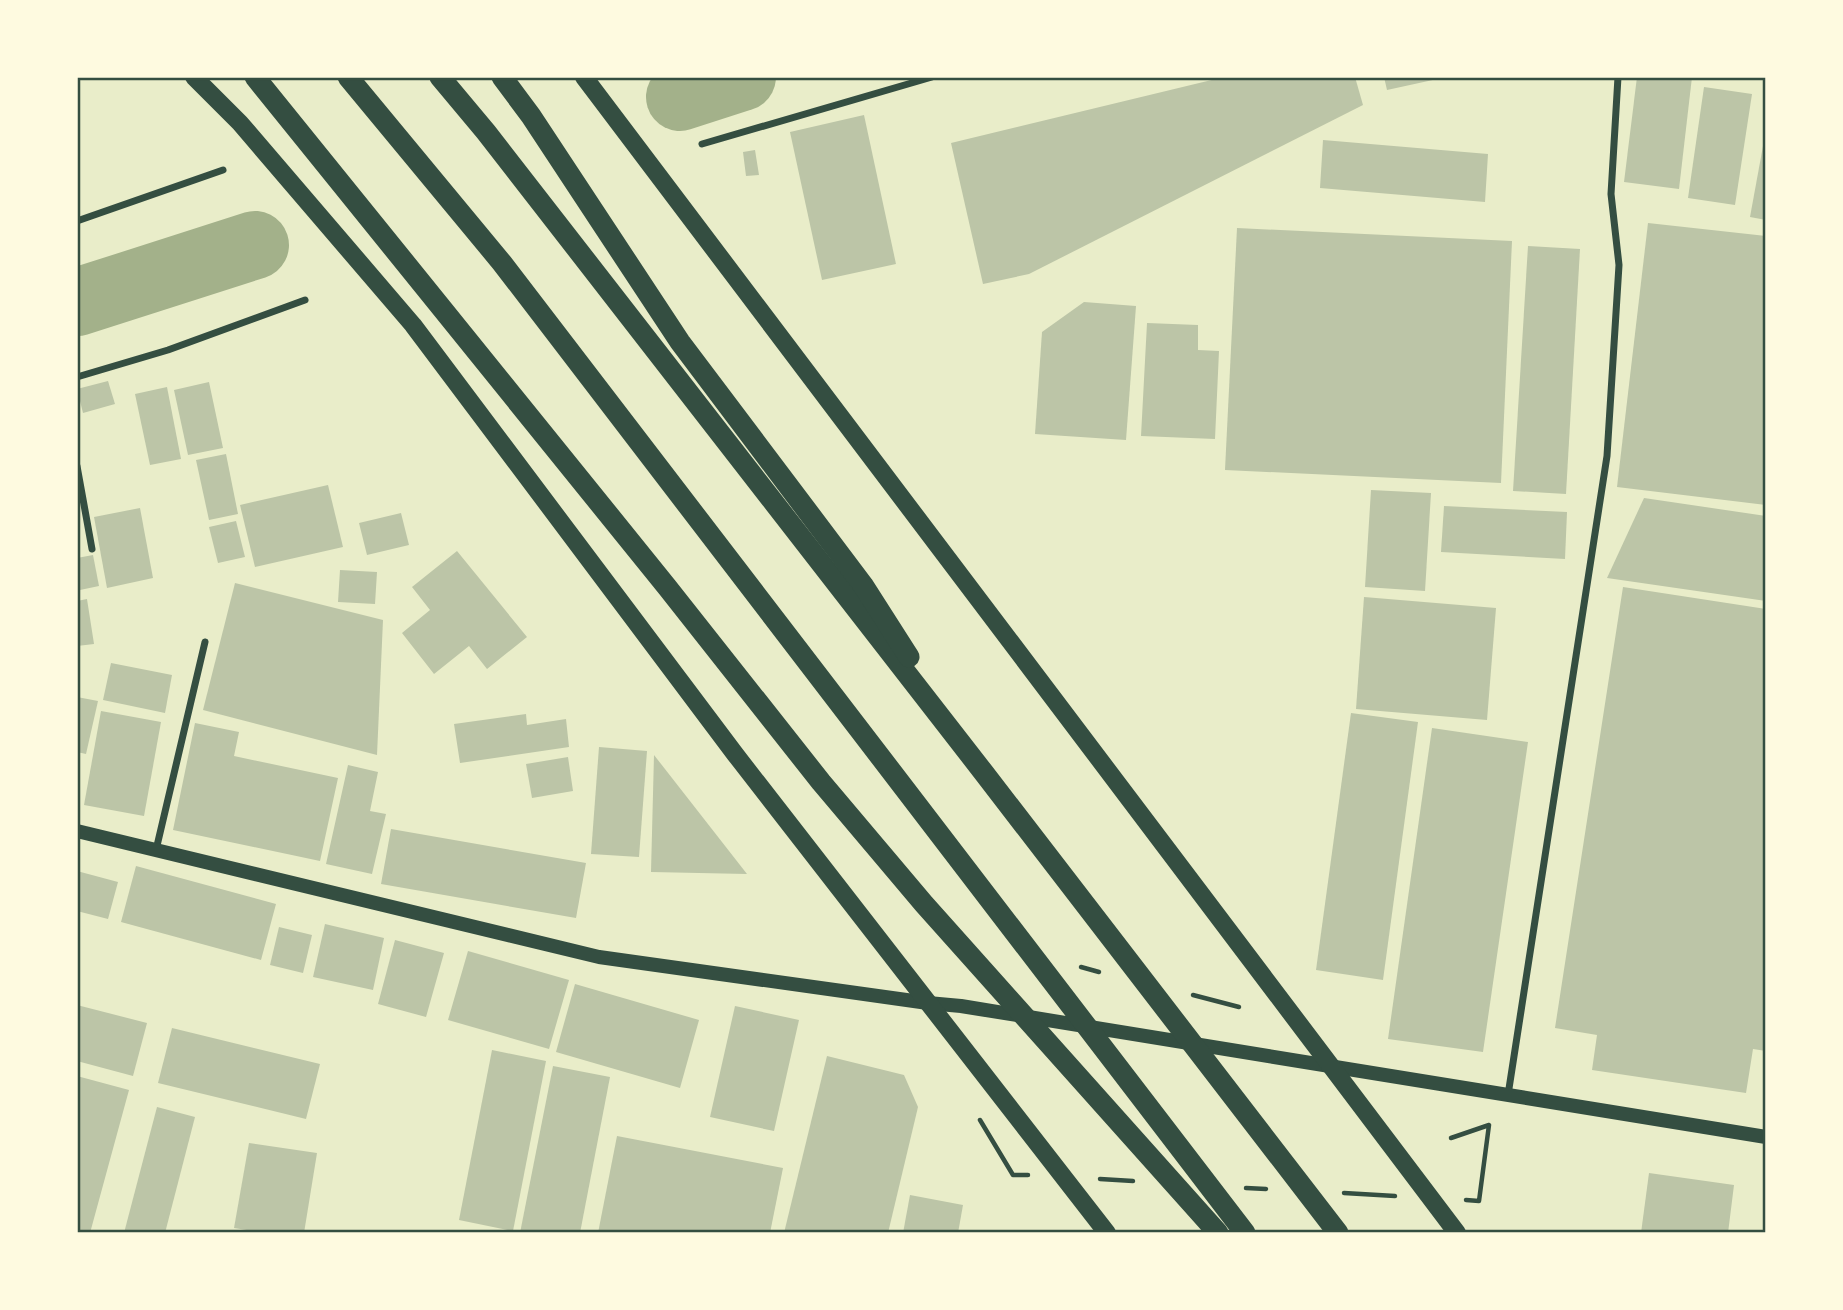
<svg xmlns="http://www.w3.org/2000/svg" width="1843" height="1310" font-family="'Varela Round',sans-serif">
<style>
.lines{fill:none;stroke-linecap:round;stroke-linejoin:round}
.river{stroke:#a3b18a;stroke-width:68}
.building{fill:#bcc5a7}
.path{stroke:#344e41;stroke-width:4.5}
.minor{stroke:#344e41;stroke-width:7}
.secondary{stroke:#344e41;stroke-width:14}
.primary{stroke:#344e41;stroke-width:18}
.motorway{stroke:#344e41;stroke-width:21}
.neatline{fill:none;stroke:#344e41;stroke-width:2.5}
</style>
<rect width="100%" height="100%" fill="#e9edc9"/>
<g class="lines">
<g class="river">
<polyline points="680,97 742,77"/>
<polyline points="77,302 255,245"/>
</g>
</g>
<g class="building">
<polygon points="1224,77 1355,77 1363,105 1029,274 983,284 951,143"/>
<polygon points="1384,77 1442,77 1442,78 1387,90"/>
<polygon points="1637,77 1692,77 1679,189 1624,182"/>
<polygon points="1704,87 1752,94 1735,205 1688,198"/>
<polygon points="864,115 896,264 822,280 790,132"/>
<polygon points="1765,135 1766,135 1766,220 1750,217"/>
<polygon points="1323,140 1488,154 1485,202 1320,188"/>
<polygon points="755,150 759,175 746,176 743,152"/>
<polygon points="1648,223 1766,236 1766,505 1617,487"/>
<polygon points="1237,228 1512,241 1501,483 1225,470"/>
<polygon points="1528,246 1580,249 1566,494 1513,491"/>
<polygon points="1084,302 1136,306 1126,440 1035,434 1042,332"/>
<polygon points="1147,323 1198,325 1198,350 1219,351 1215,439 1141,436"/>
<polygon points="108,381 115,404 83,413 77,389"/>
<polygon points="209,382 223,448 188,455 174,390"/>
<polygon points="167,387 181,459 150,465 135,394"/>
<polygon points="226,454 238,514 209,520 196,460"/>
<polygon points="328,485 343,547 255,567 240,505"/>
<polygon points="1371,490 1431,493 1425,591 1365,587"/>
<polygon points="1644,498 1766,516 1766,601 1607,578"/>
<polygon points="1444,506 1567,512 1565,559 1441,552"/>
<polygon points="140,508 153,578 107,588 94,517"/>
<polygon points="401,513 409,545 367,555 359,523"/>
<polygon points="236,521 245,557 218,563 209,527"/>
<polygon points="457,551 527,637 487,669 469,646 434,674 402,633 430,610 412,587"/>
<polygon points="93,555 99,586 80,590 77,577 77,558"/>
<polygon points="340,570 377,572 375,604 338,602"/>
<polygon points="235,583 383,620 377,755 203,710"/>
<polygon points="1623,587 1766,609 1766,1051 1753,1049 1746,1093 1592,1070 1597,1035 1555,1028"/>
<polygon points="1364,597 1496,608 1487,720 1356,709"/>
<polygon points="87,599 94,644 77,646 77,601"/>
<polygon points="111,663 172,675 165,713 103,700"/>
<polygon points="77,697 98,701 86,754 77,752"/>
<polygon points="101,711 161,722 144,816 84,805"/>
<polygon points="1351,713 1418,722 1383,980 1316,970"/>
<polygon points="526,714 527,725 566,719 569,747 460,763 454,724"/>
<polygon points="195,723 239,732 234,756 338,778 320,861 173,830"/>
<polygon points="1432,728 1528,742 1483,1052 1388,1039"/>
<polygon points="599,747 647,751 639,857 591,854"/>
<polygon points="654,755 747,874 651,872"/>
<polygon points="568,757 573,791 532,798 526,764"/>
<polygon points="348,765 378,772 370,811 386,814 372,874 326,864"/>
<polygon points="391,829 586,863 576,918 381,884"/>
<polygon points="136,866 276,904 261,960 121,922"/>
<polygon points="77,871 118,882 108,919 77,911"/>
<polygon points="325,924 384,938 373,990 313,977"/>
<polygon points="279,927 312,935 303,973 270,965"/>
<polygon points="395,940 444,953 426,1017 378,1004"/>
<polygon points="468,951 569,980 549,1049 448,1020"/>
<polygon points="575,984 699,1020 680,1088 556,1052"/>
<polygon points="77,1005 147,1023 133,1076 77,1061"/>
<polygon points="735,1006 799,1020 774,1131 710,1117"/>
<polygon points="172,1028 320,1064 306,1119 158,1083"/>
<polygon points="492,1050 546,1061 513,1231 459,1220"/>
<polygon points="827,1056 904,1075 918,1107 888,1233 784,1233"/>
<polygon points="553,1066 610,1077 580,1233 520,1233"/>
<polygon points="77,1076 129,1090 90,1233 77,1233"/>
<polygon points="157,1107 195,1117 165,1233 124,1233"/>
<polygon points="617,1136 783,1168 770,1233 598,1233"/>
<polygon points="249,1143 317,1153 304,1233 265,1233 234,1228"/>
<polygon points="1649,1173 1734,1185 1728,1233 1641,1233"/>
<polygon points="910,1195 963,1205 958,1233 903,1233"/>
</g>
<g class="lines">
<g class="path">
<polyline points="1081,967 1099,972"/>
<polyline points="1193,995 1239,1007"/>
<polyline points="980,1120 1013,1175 1028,1175"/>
<polyline points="1451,1138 1489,1125 1479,1201 1466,1200"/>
<polyline points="1100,1179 1133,1181"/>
<polyline points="1246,1188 1266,1189"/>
<polyline points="1344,1193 1395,1196"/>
</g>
<g class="minor">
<polyline points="702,144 932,77"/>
<polyline points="77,221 223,170"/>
<polyline points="77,377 168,350 305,300"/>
<polyline points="77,466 92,549"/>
<polyline points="156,850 205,642"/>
<polyline points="1508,1095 1607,456 1619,265 1611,194 1618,77"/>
</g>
<polyline class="secondary" points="77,831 599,957 928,1003 961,1006 1766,1137"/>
<g class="primary">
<polyline points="194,77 240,123 413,325 735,754 1107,1233"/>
<polyline points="584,77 1457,1233"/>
</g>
<g class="motorway">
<polyline points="255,77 667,587 821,782 924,904 1218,1233"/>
<polyline points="348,77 502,263 1245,1233"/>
<polyline points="440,77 486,132 984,773 1338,1233"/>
<polyline points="502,77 531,116 680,342 863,585 909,657"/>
</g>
</g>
<rect width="1843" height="1310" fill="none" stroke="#fefae0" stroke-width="158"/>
<rect x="79" y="79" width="1685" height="1152" class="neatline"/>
</svg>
